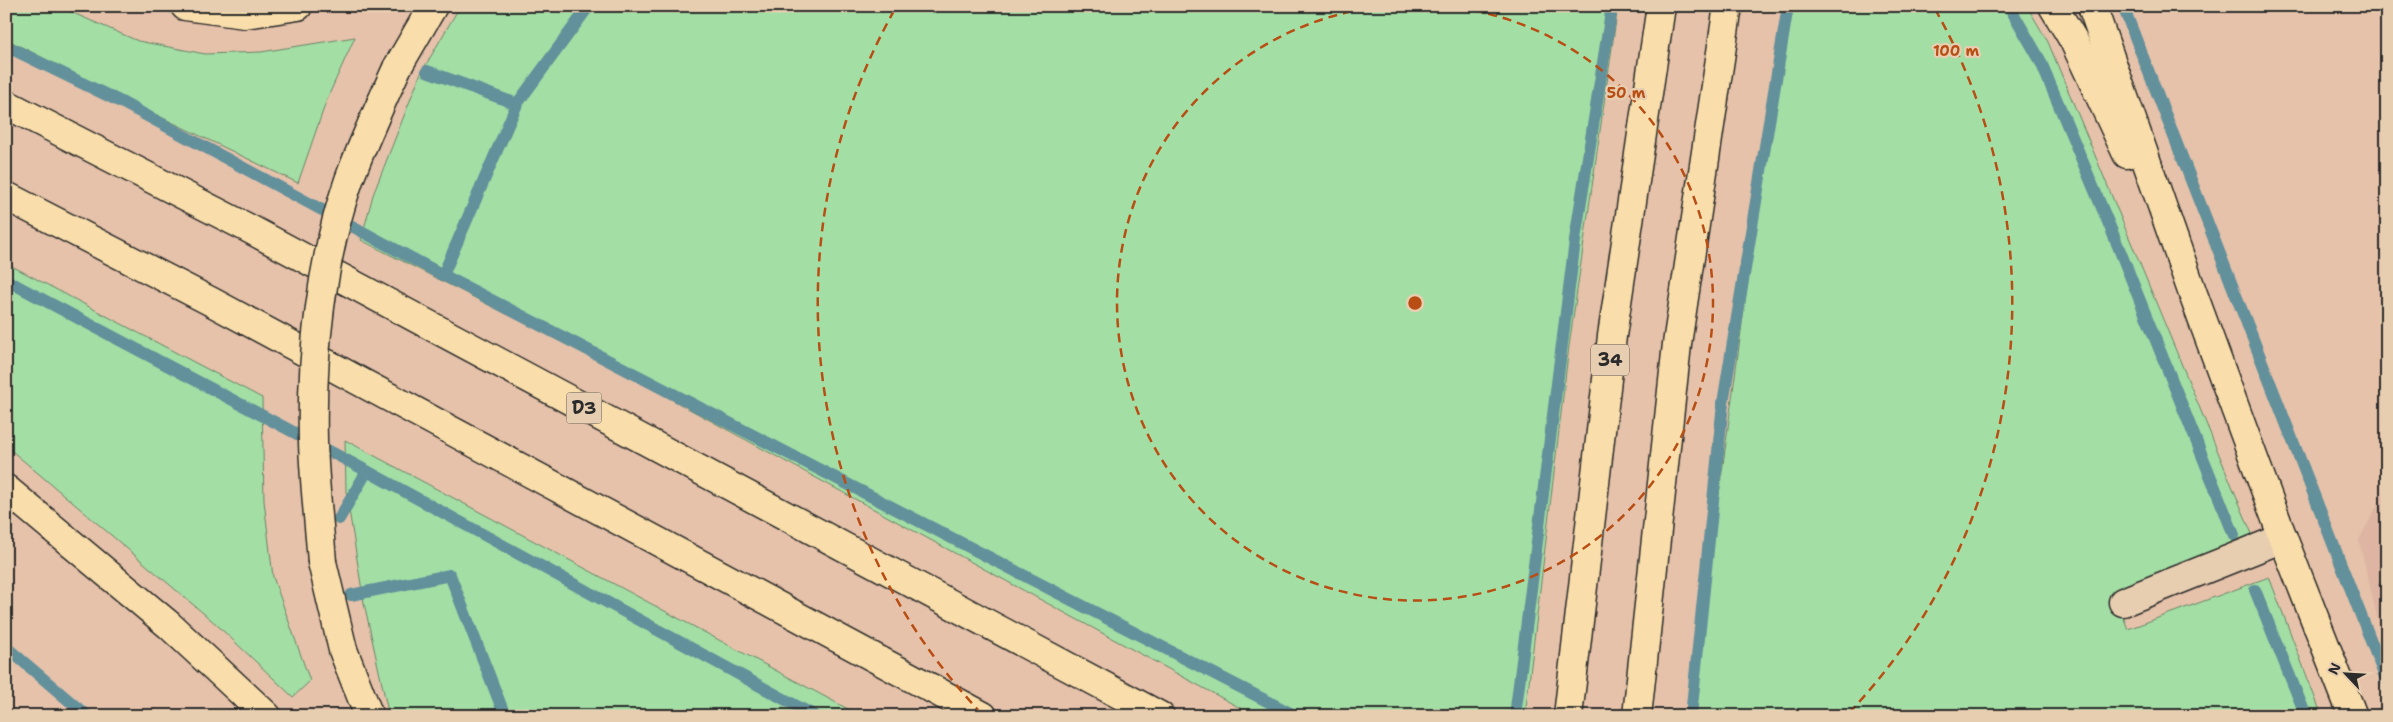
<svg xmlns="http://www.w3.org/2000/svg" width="2393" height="722" font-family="'Shantell Sans',sans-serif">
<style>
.built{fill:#ddb5a2}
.green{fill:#a3dea4;stroke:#678468}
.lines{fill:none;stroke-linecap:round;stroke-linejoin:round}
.stream{stroke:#62909b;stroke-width:12}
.building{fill:#d5a095;stroke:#2b2b2b}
.minor-casing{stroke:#2b2b2b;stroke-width:31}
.highway-casing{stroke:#2b2b2b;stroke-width:31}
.minor{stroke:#e8ceb0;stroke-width:28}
.highway{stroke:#f9deab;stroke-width:28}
.highway-bridge-casing{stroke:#2b2b2b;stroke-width:31;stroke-linecap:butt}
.highway-bridge{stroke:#f9deab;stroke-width:28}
.ring{fill:none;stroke:#b94e14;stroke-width:2.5;stroke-dasharray:9 6}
.labels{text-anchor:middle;stroke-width:4.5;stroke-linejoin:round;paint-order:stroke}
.shield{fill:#e8ceb0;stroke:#645c53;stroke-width:1}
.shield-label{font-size:18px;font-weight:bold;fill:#2b2b2b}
.centre{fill:#b94e14;stroke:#e8ceb0;stroke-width:2.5}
.ring-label{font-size:15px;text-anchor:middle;font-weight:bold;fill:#b94e14;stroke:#e8ceb0;stroke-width:4.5;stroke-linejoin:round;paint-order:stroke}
</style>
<rect width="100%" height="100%" fill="#e6c2aa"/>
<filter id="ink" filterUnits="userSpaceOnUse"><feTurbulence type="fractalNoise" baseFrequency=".02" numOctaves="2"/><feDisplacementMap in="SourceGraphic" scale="10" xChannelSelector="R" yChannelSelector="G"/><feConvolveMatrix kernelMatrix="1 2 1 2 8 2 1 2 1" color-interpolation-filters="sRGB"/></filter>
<g filter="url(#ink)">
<polygon class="built" points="2387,487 2387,659 2359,540"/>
<g class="green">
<polygon points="6,6 57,6 138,41 205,54 261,52 355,37 327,99 298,183 134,104 6,39"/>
<polygon points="460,6 1618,6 1569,346 1525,716 1255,716 621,372 361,240 373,195 420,75"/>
<polygon points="1785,6 2027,6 2048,42 2252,534 2113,592 2128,629 2269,577 2322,716 1689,716"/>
<polygon points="6,263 262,398 264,501 273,577 310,681 293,697 216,624 6,446"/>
<polygon points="345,440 861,716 389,716 364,603 346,491"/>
</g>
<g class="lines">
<g class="stream">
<polyline points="2009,6 2040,60 2118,246 2234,535"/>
<polyline points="2123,6 2387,682"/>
<polyline points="6,46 123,103 443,275 1296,716"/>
<polyline points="427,71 517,104 443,275"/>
<polyline points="517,104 589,6"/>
<polyline points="6,280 367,471 815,716"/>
<polyline points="339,519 367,471"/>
<polyline points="2255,590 2306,716"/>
<polyline points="351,595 450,575 505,716"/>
<polyline points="6,647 87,716"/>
<polyline points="1515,716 1576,233 1612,6"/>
<polyline points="1691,716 1723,403 1788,6"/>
</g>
</g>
<polygon class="building" points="2387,572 2387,589 2379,585"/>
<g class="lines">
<g class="minor-casing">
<polyline id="minor" points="2123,602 2283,538"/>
</g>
<g class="highway-casing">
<g id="highway">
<polyline points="185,6 245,14 298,6"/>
<polyline points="2053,6 2074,41 2127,154"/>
<polyline points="2092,6 2193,294 2283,538 2353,716"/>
<polyline points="397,68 433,6"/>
<polyline points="6,104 246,227 1160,716"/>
<polyline points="6,196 210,301 983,716"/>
<polyline points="6,489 169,625 267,716"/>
<polyline points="322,562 343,650 369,716"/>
<polyline points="1568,716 1612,336 1661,6"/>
<polyline points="1637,716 1677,344 1728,6"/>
</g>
</g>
<use href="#minor" class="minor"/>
<use href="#highway" class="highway"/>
<g class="highway-bridge-casing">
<path id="highway-bridge" d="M322,562C319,522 314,481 313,441C311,357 321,260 349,180C363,142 380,105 397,68"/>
</g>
<use href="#highway-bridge" class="highway-bridge"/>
</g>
</g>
<g class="ring">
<path d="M1444 6A298 298 0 1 1 1386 6"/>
<path d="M982 714A597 597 0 0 1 895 9M1935 9A597 597 0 0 1 1848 714"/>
</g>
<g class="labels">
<g class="shield">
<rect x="1591" y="344.5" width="38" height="31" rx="4"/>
<rect x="566.5" y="392.5" width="35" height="31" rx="4"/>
</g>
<g class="shield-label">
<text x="1610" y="366">34</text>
<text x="584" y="414">D3</text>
</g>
</g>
<circle cx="1415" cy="303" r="8" class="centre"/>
<g class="ring-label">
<text x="1956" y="56">100 m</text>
<text x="1626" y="98">50 m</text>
</g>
<rect width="2393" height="722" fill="none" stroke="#e8ceb0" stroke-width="25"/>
<rect x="12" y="12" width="2368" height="697" fill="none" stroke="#2b2b2b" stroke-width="2" filter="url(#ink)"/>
<g transform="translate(2346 674) rotate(295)" stroke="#e8ceb0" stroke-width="4" paint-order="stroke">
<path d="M0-4L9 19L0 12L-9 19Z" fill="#2b2b2b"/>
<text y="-8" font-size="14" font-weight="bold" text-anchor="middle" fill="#2b2b2b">N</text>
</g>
</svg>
